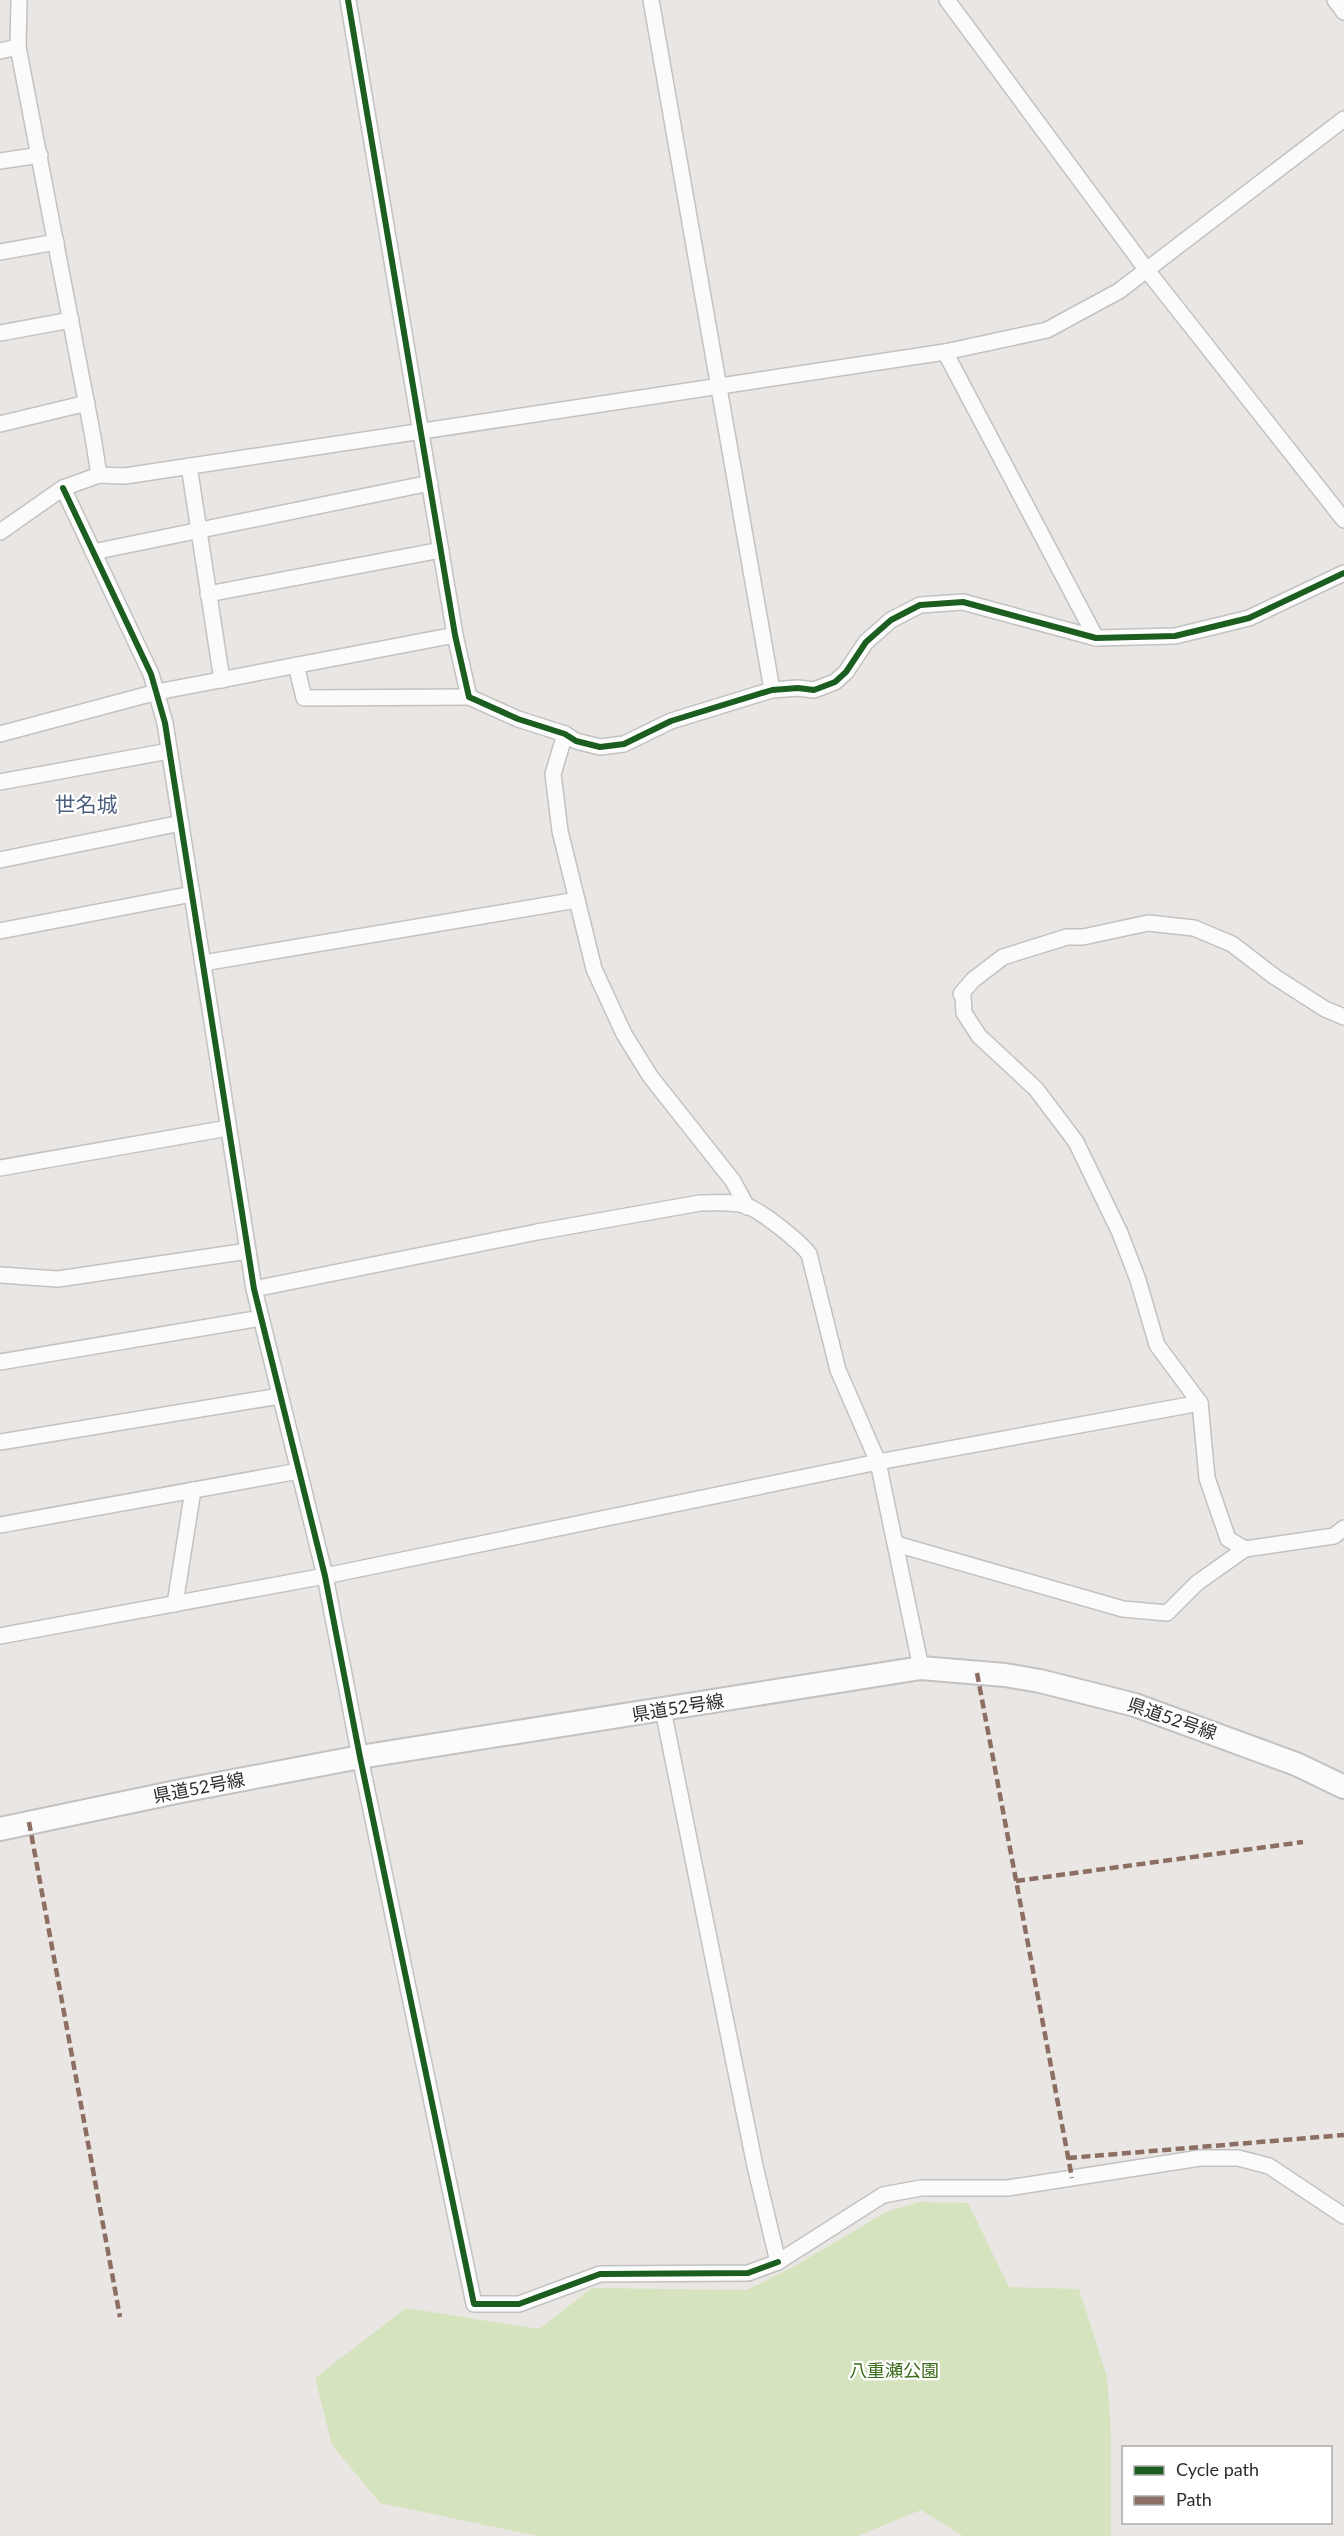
<svg xmlns="http://www.w3.org/2000/svg" width="1344" height="2536" font-family="Lato,'Noto Sans JP',sans-serif">
<style>
.green{fill:#d5e4be}
.lines{fill:none;stroke-linecap:round;stroke-linejoin:round}
.street-casing{stroke:#c2c2c2;stroke-width:18}
.secondary-casing{stroke:#c2c2c2;stroke-width:26}
.street{stroke:#fcfbfb;stroke-width:15}
.secondary{stroke:#fcfbfb;stroke-width:22}
.quiet{stroke:#8d6e63;stroke-width:4.5;stroke-dasharray:9 4.5;stroke-linecap:butt}
.cycleway-casing{stroke:#fff;stroke-width:10}
.cycleway{stroke:#1b5e20;stroke-width:6}
.labels{text-anchor:middle;stroke-width:4.5;stroke-linejoin:round;paint-order:stroke}
.street-label{font-size:18px;fill:#2d2d2d;stroke:#fff}
.park-label{font-size:18px;fill:#3c6b1c;stroke:#fff}
.quarter-label{font-size:21px;fill:#4d5f7e;stroke:#fff}
</style>
<rect width="100%" height="100%" fill="#eae6e4"/>
<polygon class="green" points="919,2202 968,2203 1009,2287 1079,2289 1107,2377 1111,2432 1111,2536 963,2536 921,2510 857,2536 538,2536 380,2503 332,2445 315,2378 406,2308 539,2329 592,2288 747,2290 793,2267 886,2212"/>
<g class="lines">
<g class="street-casing">
<g id="street">
<polyline points="19,0 18,47 93,437 99,475"/>
<polyline points="348,0 455,635 469,697 518,719 565,734 576,741 600,747 624,744 671,721 772,690 798,688 814,690 835,682 846,672 866,642 891,620 920,605 963,602 1096,638 1175,636 1249,618 1344,573"/>
<polyline points="651,0 772,690"/>
<polyline points="947,0 1146,269 1344,520"/>
<polyline points="1335,0 1344,12"/>
<polyline points="0,51 18,47"/>
<polyline points="0,161 40,155"/>
<polyline points="0,252 56,242"/>
<polyline points="0,333 71,320"/>
<polyline points="945,352 1096,638"/>
<polyline points="0,424 87,403"/>
<polyline points="189,466 222,680"/>
<polyline points="63,488 151,674 165,723 254,1289 325,1576 360,1757 474,2304 519,2304 600,2274 748,2273 778,2262"/>
<polyline points="0,532 63,488 99,475 125,476 945,352 1047,330 1119,291 1344,119"/>
<polyline points="93,552 430,483"/>
<polyline points="208,594 441,550"/>
<polyline points="296,665 304,698 469,697"/>
<polyline points="0,734 157,692 455,635"/>
<polyline points="565,734 553,774 560,831 594,969 624,1034 650,1076 733,1181 747,1207"/>
<polyline points="0,782 169,751"/>
<polyline points="0,860 181,823"/>
<polyline points="0,931 192,894"/>
<polyline points="203,963 577,900"/>
<polyline points="1344,1017 1325,1009 1275,977 1232,944 1194,928 1148,923 1083,937 1067,937 1003,957 973,980 961,994 963,996 964,1013 979,1036 1036,1089 1076,1142 1120,1233 1138,1280 1157,1345 1200,1403 1207,1478 1228,1539 1245,1549 1334,1536 1344,1528"/>
<polyline points="0,1168 228,1128"/>
<polyline points="0,1275 58,1279 248,1251"/>
<path d="M254,1289L537,1232L700,1203C715,1203 733,1201 747,1206C763,1212 799,1241 809,1254L838,1370L878,1462L921,1668"/>
<polyline points="0,1362 261,1318"/>
<polyline points="0,1442 280,1396"/>
<polyline points="0,1525 299,1471"/>
<polyline points="896,1544 1123,1609 1167,1613 1197,1583 1245,1549"/>
<polyline points="175,1604 193,1490"/>
<polyline points="0,1636 325,1576 878,1462 1200,1403"/>
<polyline points="663,1710 755,2166 778,2262 883,2195 921,2188 1008,2188 1200,2158 1238,2158 1269,2166 1344,2216"/>
</g>
</g>
<g class="secondary-casing">
<polyline id="secondary" points="0,1829 181,1791 360,1757 921,1668 1005,1675 1040,1681 1135,1705 1296,1764 1344,1787"/>
</g>
<use href="#street" class="street"/>
<use href="#secondary" class="secondary"/>
<g class="quiet">
<polyline points="977,1673 1072,2178"/>
<polyline points="29,1822 120,2317"/>
<polyline points="1016,1881 1303,1842"/>
<polyline points="1068,2158 1344,2135"/>
</g>
<g class="cycleway-casing">
<g id="cycleway">
<polyline points="348,0 455,635 469,697 518,719 565,734 576,741 600,747 624,744 671,721 772,690 798,688 814,690 835,682 846,672 866,642 891,620 920,605 963,602 1096,638 1175,636 1249,618 1344,573"/>
<polyline points="63,488 151,674 165,723 254,1289 325,1576 360,1757 474,2304 519,2304 600,2274 748,2273 778,2262"/>
</g>
</g>
<use href="#cycleway" class="cycleway"/>
</g>
<g class="labels">
<g class="street-label">
<text transform="translate(678 1708) rotate(-9)" y="6">県道52号線</text>
<text transform="translate(1172 1719) rotate(19)" y="6">県道52号線</text>
<text transform="translate(199 1788) rotate(-11)" y="6">県道52号線</text>
</g>
<g class="park-label">
<text x="894" y="2377">八重瀬公園</text>
</g>
<g class="quarter-label">
<text x="86" y="812">世名城</text>
</g>
</g>
<rect x="1122" y="2446" width="210" height="78" fill="#ffffff" stroke="#ababab" stroke-width="1.5"/>
<rect x="1134" y="2466" width="30" height="9" fill="#1b5e20" stroke="#ababab" stroke-width="1.5"/>
<text x="1176" y="2476" font-size="18" fill="#2d2d2d">Cycle path</text>
<rect x="1134" y="2496" width="30" height="9" fill="#8d6e63" stroke="#ababab" stroke-width="1.5"/>
<text x="1176" y="2506" font-size="18" fill="#2d2d2d">Path</text>
</svg>
